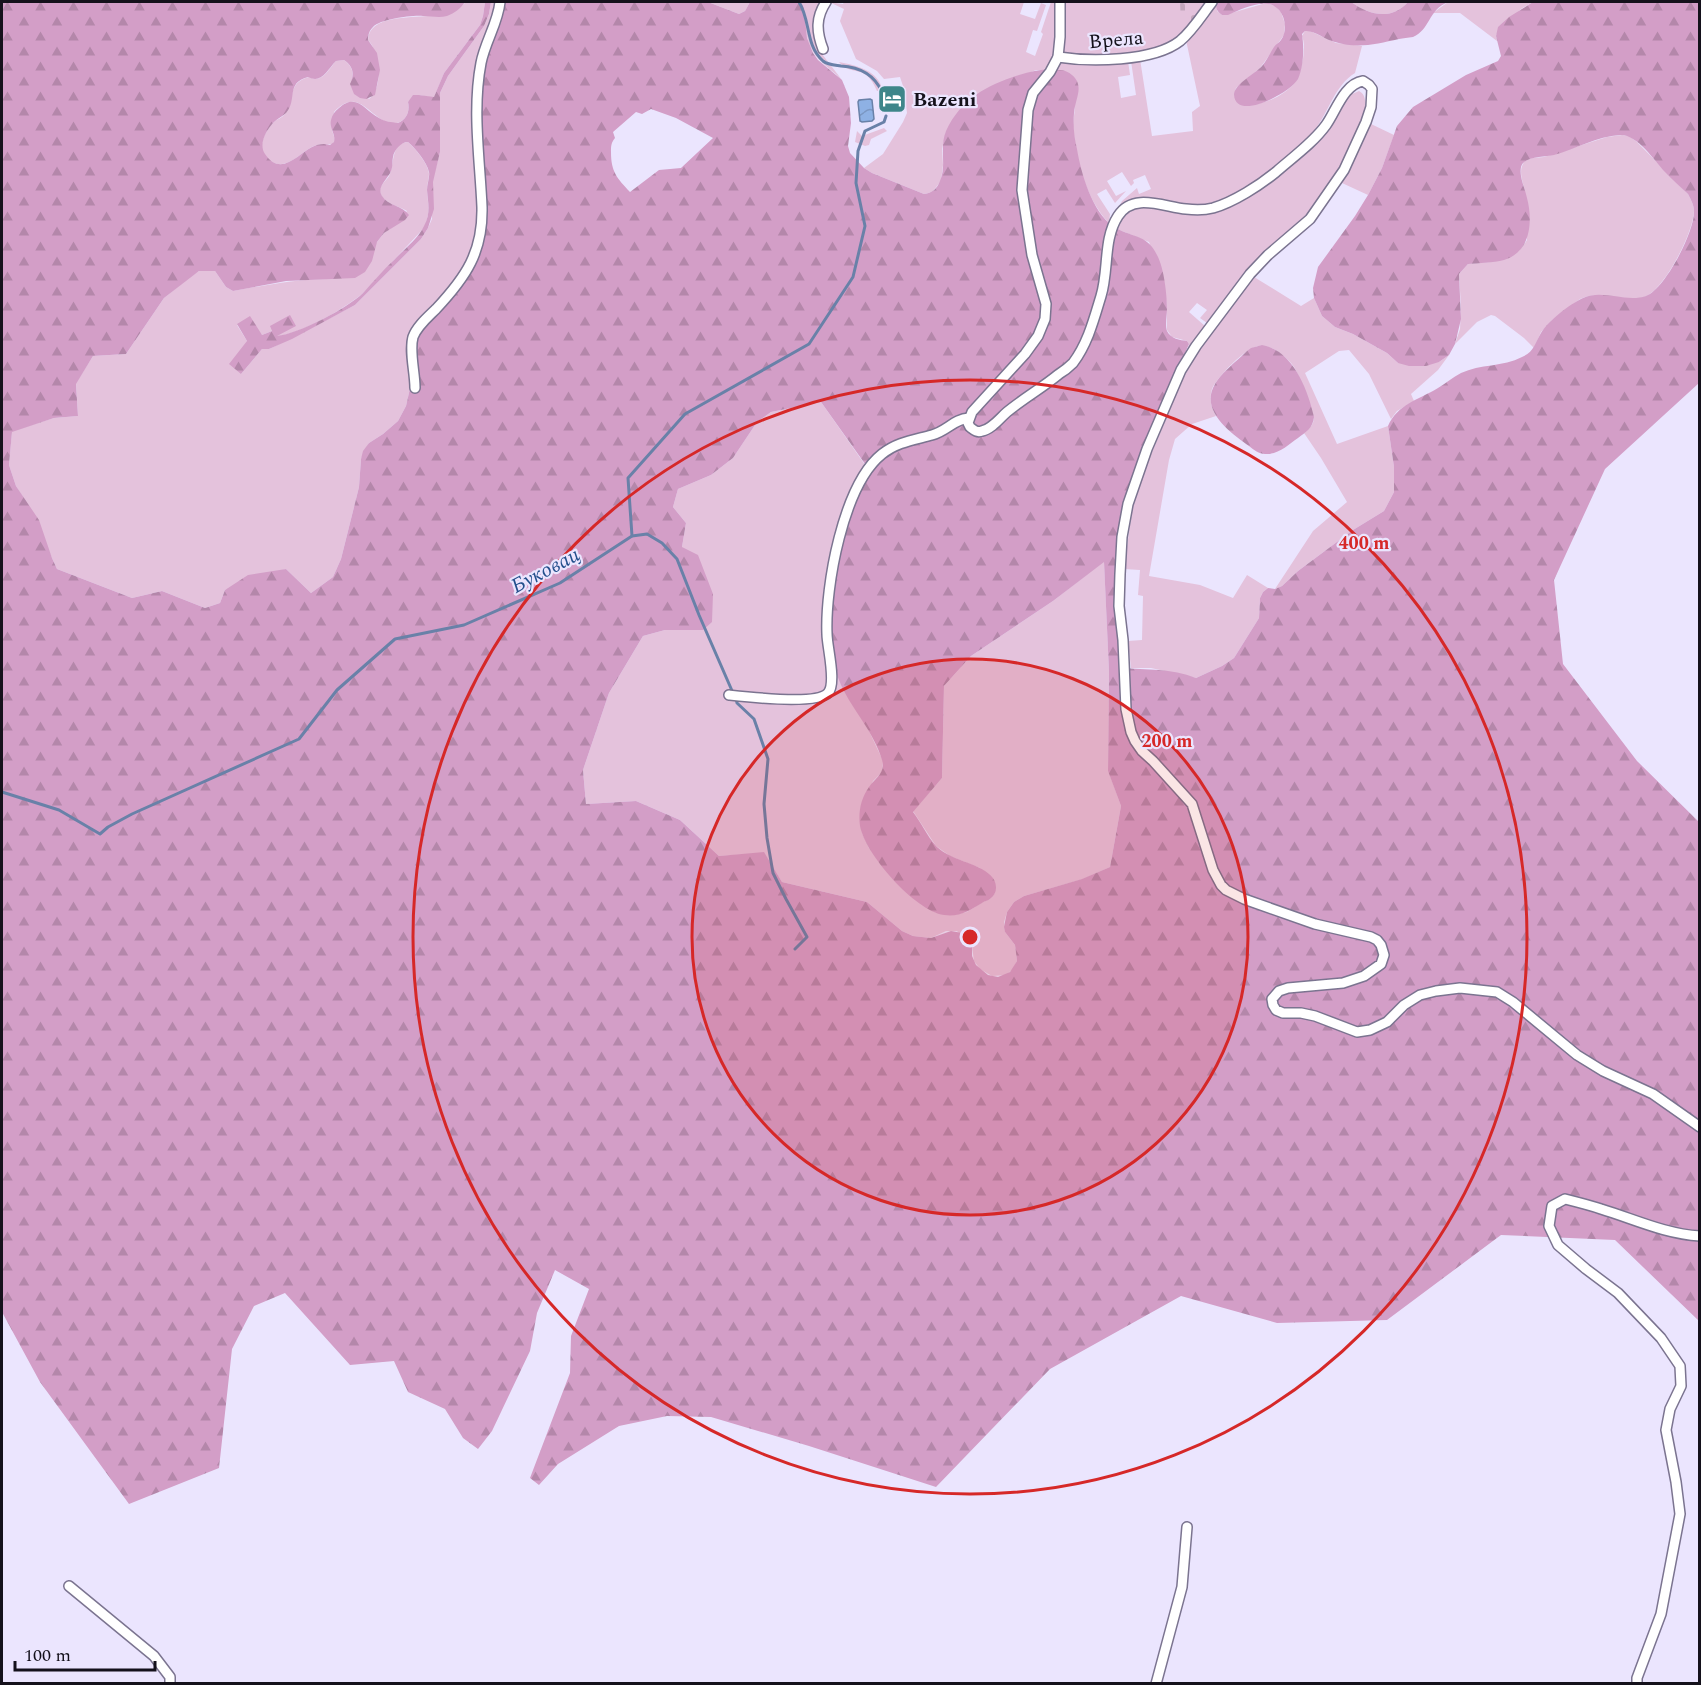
<svg xmlns="http://www.w3.org/2000/svg" width="1701" height="1685" font-family="Spectral,serif">
<style>
.grass{fill:#e4c2dc}
.forest{fill:url(#forest-firs);fill-rule:evenodd}
.cemetery{fill:url(#cemetery-stones)}
.water{fill:url(#water-waves);stroke:#6981a8;stroke-width:1.5}
.lines{fill:none;stroke-linecap:round;stroke-linejoin:round}
.stream{stroke:#6981a8;stroke-width:3}
.minor-casing{stroke:#7b7490;stroke-width:12}
.minor{stroke:#fff;stroke-width:9}
.ring{fill:none;stroke:#d62828;stroke-width:3}
.labels{text-anchor:middle;stroke-width:4.5;stroke-linejoin:round;paint-order:stroke}
.street-label{font-size:20px;fill:#14111b;stroke:#ebe5fe}
.poi-label{font-size:20px;font-weight:bold;fill:#14111b;stroke:#ebe5fe;text-anchor:start}
.water-label{font-size:21px;font-style:italic;fill:#234f8c;stroke:#ebe5fe}
.centre{fill:#d62828;stroke:#ebe5fe;stroke-width:3}
.ring-label{font-size:18px;text-anchor:middle;font-weight:bold;fill:#d62828;stroke:#ebe5fe;stroke-width:4.5;stroke-linejoin:round;paint-order:stroke}
</style>
<defs>
<pattern id="forest-firs" width="22" height="20" patternUnits="userSpaceOnUse" patternTransform="scale(1.5)"><rect width="22" height="20" fill="#d39ec7"/><path d="M5 1l3.5 6h-7zM16 11l3.5 6h-7z" fill="#b487aa"/></pattern>
<pattern id="cemetery-stones" width="16" height="16" patternUnits="userSpaceOnUse" patternTransform="scale(1.5)"><rect width="16" height="16" fill="#e4c2dc"/><path d="M2 7V4a2 2 0 0 1 4 0v3zM10 15v-3a2 2 0 0 1 4 0v3z" fill="#c3a6bc"/></pattern>
<pattern id="water-waves" width="16" height="10" patternUnits="userSpaceOnUse" patternTransform="scale(1.5)"><rect width="16" height="10" fill="#8eb1e4"/><path d="M0 5q4-4 8 0t8 0" fill="none" stroke="#7a97c3"/></pattern>
</defs>
<rect width="100%" height="100%" fill="#ebe5fe"/>
<g class="grass">
<path d="M465,2H485L483,16L480,25L444,73L434,98L419,95L408,102C409,108 409,114 404,119C387,135 369,104 355,102C346,101 340,106 334,112L332,130L335,140L333,144C325,145 317,143 310,148C297,156 281,175 265,156C257,146 266,130 274,122C277,119 282,118 285,114C296,100 286,83 309,77C322,84 328,70 336,61L344,60C351,65 354,71 352,80L369,99C384,88 380,52 368,40C369,15 410,18 428,16C439,15 453,8 464,4Z"/>
<path d="M491,2H498L479,235L411,384L406,406L398,421L383,434L369,443L361,459L359,487L341,559L333,577L311,593L286,569L225,590L220,603L205,608L162,591L132,598L57,569L27,503L16,486L9,465L12,431L54,418L78,416L76,383L93,356L126,354L164,298L190,277L199,271H215L226,287L233,291C267,285 300,278 334,279L377,242L384,233L397,224L407,211C399,206 382,203 380,192C379,186 386,181 389,176C395,165 390,143 408,142C415,148 429,165 429,174C429,179 427,184 427,189C428,207 431,210 424,228L362,294C339,312 304,332 275,337L270,326L272,331L262,335L237,325L247,341L241,374L262,349H269L292,338L355,305L421,239L428,228L432,219V182L440,152V93L448,76L484,26L489,14Z"/>
<polygon points="708,2 750,2 745,11 739,14"/>
<path d="M801,2H824L819,47L822,54L842,80C825,63 809,58 806,30C805,20 805,11 801,2Z"/>
<polygon points="829,2 843,4 844,2 1024,2 1020,14 1035,19 1041,3 1046,5 1037,31 1033,30 1026,52 1035,56 1043,34 1041,32 1051,2 1055,2 1056,36 1053,56 1047,70 1036,70 968,100 946,132 942,149 943,165 941,181 933,191 929,193 924,194 872,173 864,168 883,154 903,122 907,113 904,89 900,77 884,79 877,71 856,59 840,21 844,9"/>
<polygon points="1064,2 1180,2 1193,23 1177,41 1148,52 1102,57 1064,55"/>
<path d="M1351,2H1408C1391,21 1370,15 1351,2Z"/>
<polygon points="1448,2 1533,2 1521,9 1496,35 1497,41 1460,13 1433,13"/>
<path d="M1217,3V11L1222,15L1228,14L1266,3L1275,6L1281,12L1285,24L1284,35L1260,68L1236,88L1234,95L1238,103C1242,104 1248,106 1252,105C1267,103 1286,95 1296,81C1300,75 1301,66 1303,59C1304,51 1305,43 1302,36L1305,31H1310L1336,43L1362,46L1355,73C1334,86 1329,112 1314,131C1285,160 1242,202 1199,205C1189,206 1180,203 1171,201C1151,196 1136,199 1118,209L1122,201L1137,188L1139,194L1151,189L1145,175L1133,180L1134,183L1131,186L1122,172L1107,181L1116,196L1126,191L1115,203L1106,189L1097,194L1110,214L1109,223C1085,198 1076,159 1073,126C1073,119 1076,109 1074,103C1070,92 1061,80 1055,70L1059,64L1063,63L1128,61L1130,75L1118,77L1121,98L1136,95L1131,61L1140,59L1152,136L1193,131L1192,112L1200,106L1186,40Z"/>
<path d="M839,62C858,66 878,70 883,91H877C865,62 853,78 839,62Z"/>
<path d="M1359,91C1386,104 1318,204 1304,219C1286,238 1263,251 1246,272C1232,288 1219,306 1207,323L1200,318L1207,310L1197,303L1189,312L1205,326L1188,348L1189,344L1187,341L1172,337L1167,330V307L1164,282L1149,242L1117,229C1131,194 1157,210 1184,214C1194,215 1207,215 1216,211C1225,209 1234,204 1241,199C1249,195 1258,191 1266,186C1298,165 1328,126 1350,95Z"/>
<polygon points="1371,124 1394,135 1382,168 1368,195 1342,183 1349,172"/>
<polygon points="884,128 887,131 871,139 869,145 865,146 855,142 857,131 862,136"/>
<path d="M1622,135L1629,136L1637,142L1688,194C1691,200 1694,205 1694,211C1694,231 1664,291 1644,297C1624,303 1601,289 1580,299L1552,320L1541,332L1534,348L1524,338L1495,316L1491,315L1477,322L1455,344L1460,329L1461,307L1459,274L1468,264C1491,262 1513,263 1527,240C1526,225 1528,208 1525,192C1524,184 1518,173 1523,164C1526,157 1537,158 1544,157L1607,137Z"/>
<path d="M1254,277L1301,306L1314,298L1322,316L1335,327L1353,334L1387,353L1398,363L1439,362L1449,355L1438,370L1411,394L1414,401L1397,411L1391,419L1369,374L1349,350L1339,351L1305,373L1337,444L1388,426L1394,467V492L1384,511L1353,530L1298,571L1282,586L1275,589L1313,531L1347,502L1321,458L1304,433C1319,421 1314,417 1307,401C1303,390 1299,372 1291,363C1284,355 1270,344 1259,346C1246,347 1217,377 1212,389C1209,398 1211,408 1216,416L1192,424L1175,439L1169,460L1149,576L1200,585L1233,598L1247,575L1268,588L1263,592L1260,598L1259,618L1234,658L1222,666L1196,678L1151,668H1131L1128,641L1142,640L1143,596L1138,595L1140,570L1124,569L1133,503L1147,464L1184,376L1199,350Z"/>
<polygon points="821,402 870,472 831,621 834,661 841,684 869,731 883,761 882,772 873,781 860,817 862,833 869,848 934,912 954,915 967,912 983,902 990,899 995,893 980,868 950,856 936,846 913,811 942,778 944,686 971,656 1053,601 1104,561 1109,672 1108,770 1121,806 1110,867 1083,879 1024,896 1014,902 1007,912 1004,922 1005,932 1015,945 1017,961 1013,969 1006,975 992,976 980,969 974,961 972,946 957,931 946,931 931,938 913,936 902,931 867,902 782,882 764,853 719,856 680,820 636,801 586,804 583,770 609,693 643,636 665,630 703,630 682,547 686,523 673,507 678,489 711,475 733,458 757,422 771,412"/>
</g>
<g class="forest">
<path d="M2,2H465C460,9 455,13 447,16C439,18 431,16 423,16C411,15 381,19 373,27C369,31 368,35 368,40L377,53L380,70L375,95L366,99L360,98L354,94L350,84C355,74 353,66 344,60L336,61C327,70 322,84 308,77C285,83 298,100 286,113C282,117 278,118 274,122C267,129 258,144 265,154C281,178 299,153 312,147C318,144 324,143 330,145L334,142C336,134 329,128 331,120C332,115 335,111 339,108C357,92 365,111 379,118C385,122 391,122 398,123C407,119 410,111 408,102L413,95H419L434,97L444,73L480,25L483,16L485,2H491L489,14L484,26L448,76L440,93V152L433,182L434,209L428,228L421,239L355,305L292,339L269,349H262L241,374L229,364L247,341L237,324L250,316L262,335L272,331L270,326L290,315L296,326L277,336C298,334 348,308 363,293C373,282 383,270 394,260C404,249 418,239 424,226C431,213 428,203 427,190C427,184 430,177 429,172C427,162 415,148 408,142C401,142 394,150 393,157C392,162 393,166 391,171C388,179 376,187 382,196C388,206 402,205 409,215L405,220L384,233L377,242L372,261L365,272L355,278L286,281L233,291L226,287L215,271H199L164,298L126,354L93,356L76,384L78,416L54,418L12,432L9,465L16,486L39,520L52,558L57,569L132,598L162,591L205,608L220,603L225,590L248,575L286,569L311,593L333,577L341,559L359,487L361,459L363,451L369,443L383,434L398,421L406,406L411,384L409,341L432,308L454,282L471,256L480,220L474,110L498,2H708L739,14L745,11L750,2H801L804,8L807,38L813,53L818,60L842,80L849,97L851,123L848,146L850,153L864,168L872,173L924,194C932,193 937,189 940,181C947,165 939,148 946,131C961,99 987,85 1019,75C1032,71 1046,68 1060,70C1064,70 1069,72 1072,75C1085,86 1075,99 1074,113C1073,125 1074,137 1077,149C1081,173 1092,212 1113,226C1130,238 1147,233 1157,255C1164,268 1167,294 1167,309C1167,315 1165,325 1167,331C1171,339 1180,340 1187,341L1189,344L1150,431L1125,498L1121,517L1116,557L1114,603L1121,668C1147,670 1171,668 1196,678L1222,666L1234,658L1259,618L1260,598L1263,592L1268,588L1275,589L1282,586L1298,571L1353,530L1384,511L1394,492V467L1388,426C1398,404 1418,400 1438,388C1445,384 1453,377 1461,373C1480,364 1503,367 1522,357C1534,352 1535,343 1541,333C1548,321 1570,304 1583,298C1603,289 1626,303 1646,296C1665,289 1695,231 1694,211C1694,205 1691,200 1688,194C1680,187 1672,179 1665,172C1654,160 1637,134 1620,135C1597,136 1576,149 1554,155C1545,157 1524,156 1521,167C1519,177 1525,188 1527,198C1533,221 1531,252 1504,260C1493,263 1479,263 1468,264L1459,274L1461,319L1455,344L1449,355L1439,362L1426,366H1409L1398,363L1387,353L1353,334L1335,327L1322,316L1314,298L1313,288L1318,267L1355,216L1368,195L1382,168L1397,126L1413,107L1466,75L1498,61L1501,56L1496,36L1498,27L1509,17L1533,2H1699V383L1605,469L1554,580L1563,664L1637,761L1699,822V1321L1615,1240L1501,1235L1387,1320L1277,1323L1181,1296L1050,1369L936,1487L809,1446L711,1417L667,1416L619,1426L558,1464L539,1485L530,1478L570,1373L571,1336L589,1289L555,1270L537,1313L530,1351L492,1431L478,1449L463,1438L445,1409L408,1392L394,1361L350,1365L285,1293L254,1306L232,1349L219,1468L129,1504L40,1382L2,1312ZM651,109L676,118L713,138L681,168L659,170L630,192C617,178 611,172 611,152C611,146 611,143 615,138L613,132L636,112L642,114ZM821,402L870,471C865,480 858,489 855,499C836,551 818,632 841,685C853,711 874,732 882,760C886,773 875,778 869,787C861,798 858,812 860,826C865,854 915,911 944,915C960,917 969,911 982,903C987,900 985,902 990,899C994,896 996,892 996,888C997,869 964,863 951,856C946,854 939,849 936,846C927,836 921,822 913,812L942,778L944,686L971,656L1053,601L1104,562L1109,672L1108,771L1121,806L1110,867L1082,879L1024,896L1014,902L1007,912L1004,927L1005,932L1015,945L1017,961L1010,972L998,977L988,975L976,965L972,956V946L966,937L962,933L951,931L931,938L913,936L902,931L867,902L782,882L764,852L719,856L680,820L636,801L586,804L583,770L609,693L643,636L665,630H703L712,622L713,594L698,555L682,547L686,523L673,507L678,489L711,475L733,458L757,422L771,412Z"/>
<path d="M1218,2H1351C1370,15 1391,21 1408,2H1448C1428,10 1430,30 1413,37C1408,38 1403,38 1399,39C1377,44 1357,49 1335,42C1325,40 1315,30 1305,31L1302,34C1304,47 1304,66 1298,79C1290,93 1236,122 1234,95C1234,84 1255,74 1262,66C1267,60 1270,53 1274,47C1276,44 1279,43 1281,40C1287,32 1286,18 1279,10C1276,7 1272,4 1268,4C1255,2 1239,10 1228,15H1222C1216,11 1215,7 1218,2Z"/>
<path d="M1262,345C1293,350 1308,390 1314,417C1313,428 1306,432 1298,438C1288,445 1278,455 1265,454C1259,454 1254,450 1249,446C1232,434 1202,413 1213,388C1219,374 1236,362 1247,351L1251,348Z"/>
</g>
<polygon class="cemetery" points="1180,2 1210,2 1193,23 1181,22"/>
<polygon class="water" points="870,99 872,100 874,119 872,121 862,122 860,121 858,102 859,100"/>
<g class="lines">
<g class="stream">
<path d="M799,2C811,21 805,45 823,61C828,65 834,65 841,66C860,67 874,74 882,92"/>
<polyline points="632,536 628,478 685,414 809,344 853,277 865,226 856,183 858,151 865,131 884,122 886,116"/>
<polyline points="736,699 737,703 754,719 768,759 764,804 767,838 773,873 786,899 807,937 795,949"/>
<polyline points="2,792 59,810 100,834 108,827 132,814 299,739 337,690 395,639 464,625 560,583 632,536 647,534 662,543 677,559 699,615 733,693"/>
</g>
<g class="minor-casing">
<g id="minor">
<path d="M1060,2V37L1058,57L1050,72L1033,93L1028,110L1022,190L1032,255L1046,304L1045,319L1038,336L1025,354L972,412L968,423L970,427C974,430 977,433 982,431C992,429 1000,418 1007,412C1024,398 1042,388 1059,374C1064,371 1069,367 1073,363C1088,343 1094,319 1101,296C1109,270 1103,239 1118,216C1133,192 1164,207 1186,209C1194,210 1205,210 1213,208C1234,202 1260,185 1276,172C1293,157 1313,143 1326,125C1336,111 1344,84 1363,81L1369,85L1372,89L1371,107L1366,122L1344,170L1310,219L1268,255L1250,274L1196,346L1181,370L1147,449L1128,504L1122,537L1120,574L1119,606L1123,640L1126,709L1131,732L1135,741L1142,751L1153,761L1192,804L1213,870L1221,885L1226,890L1244,899L1315,924L1371,937L1377,940L1381,945L1384,955L1381,964L1364,976L1343,983L1288,988L1279,991L1272,999L1273,1005L1276,1010L1283,1013H1301L1315,1016L1357,1032L1370,1030L1387,1022L1404,1005L1420,995L1436,991L1460,988L1497,992L1513,1002L1577,1055L1603,1071L1653,1094L1700,1127"/>
<path d="M823,49C816,31 816,17 826,2"/>
<path d="M1058,57C1090,62 1153,62 1180,41C1193,30 1202,15 1212,2"/>
<path d="M415,388C415,372 409,351 413,337C417,326 428,317 436,309C466,277 483,252 482,207C480,160 472,110 481,63C485,42 498,23 500,2"/>
<path d="M729,695C747,697 817,705 828,693C837,683 827,647 827,634C825,587 843,485 882,454C897,442 914,440 932,435C947,431 954,419 969,418"/>
<polyline points="69,1586 154,1656 170,1677 170,1684"/>
<polyline points="1156,1684 1182,1587 1187,1527"/>
<path d="M1637,1684V1678L1661,1614L1680,1514L1676,1482L1666,1430L1670,1409L1681,1386L1680,1366L1661,1338L1618,1293L1586,1269L1558,1245L1549,1226L1552,1206L1565,1199C1577,1202 1589,1205 1601,1209C1634,1219 1665,1234 1700,1236"/>
</g>
</g>
<use href="#minor" class="minor"/>
</g>
<circle cx="970" cy="937" r="278" fill="#d62828" fill-opacity=".12"/>
<g class="ring">
<circle cx="970" cy="937" r="278"/>
<circle cx="970" cy="937" r="557"/>
</g>
<defs>
<g id="hotel-square" transform="scale(1.5)"><rect x="-9" y="-9" width="18" height="18" rx="4" fill="#3e868a" stroke="#ebe5fe"/><path d="M-6-4.5h1.5V1H6V5H4.5V3h-9V5H-6ZM-4 0a1.8 1.8 0 1 1 3.6 0ZM.5 0V-2.5h3Q6-2.5 6 0Z" fill="#fff"/></g>
</defs>
<g fill-rule="evenodd">
<use href="#hotel-square" x="892" y="99"/>
</g>
<g class="labels">
<g class="street-label">
<text transform="translate(1116 39) rotate(-5)" y="7">Врела</text>
</g>
<g class="poi-label">
<text x="913" y="106">Bazeni</text>
</g>
<g class="water-label">
<text transform="translate(545 570) rotate(-28)" y="7">Буковац</text>
</g>
</g>
<circle cx="970" cy="937" r="9" class="centre"/>
<g class="ring-label">
<text x="1364" y="549">400 m</text>
<text x="1167" y="747">200 m</text>
</g>
<rect width="1701" height="1685" fill="none" stroke="#14111b" stroke-width="6"/>
<path d="M15 1661v9h140v-9" fill="none" stroke="#14111b" stroke-width="3"/>
<text x="24" y="1661" font-size="18" fill="#14111b" stroke="#ebe5fe" stroke-width="4.5" paint-order="stroke">100 m</text>
</svg>
